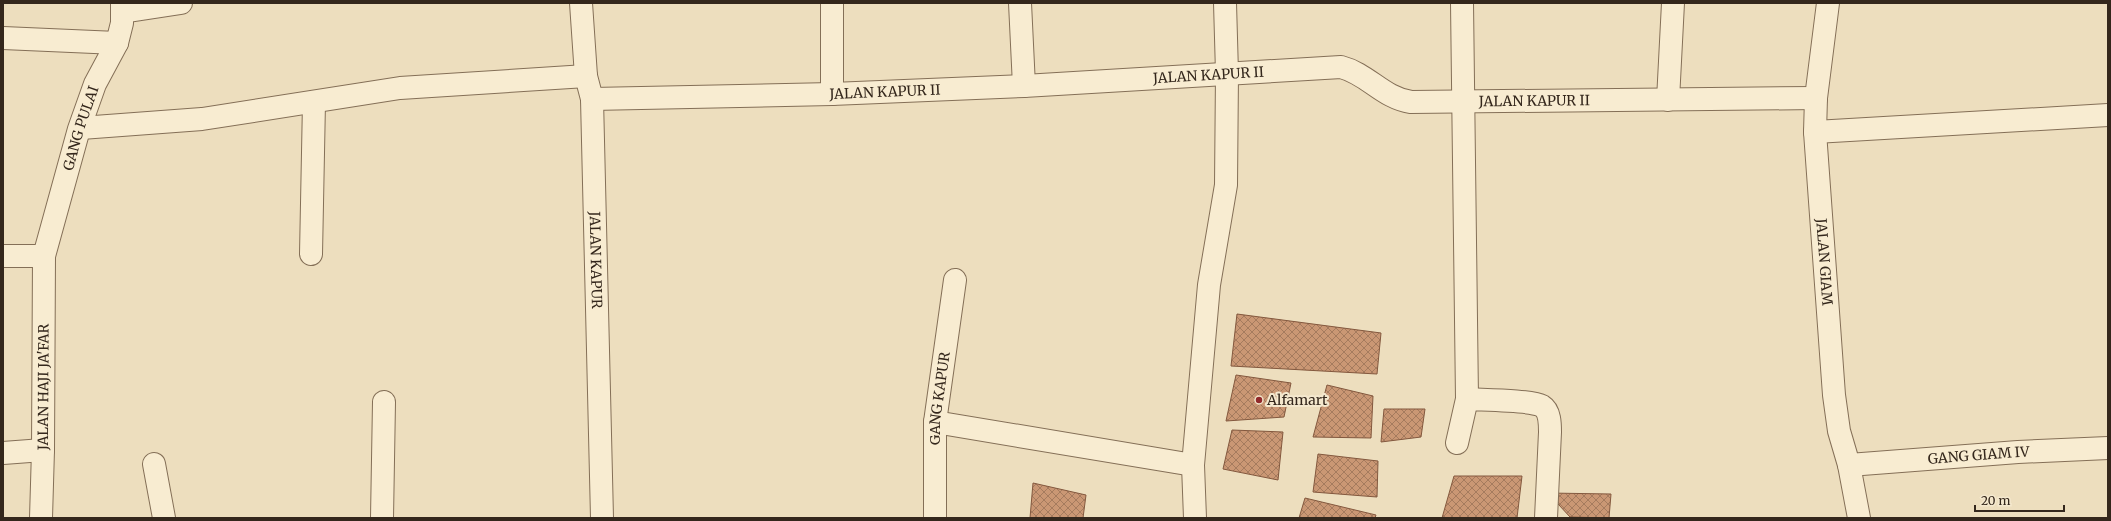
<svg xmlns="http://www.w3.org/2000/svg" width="2111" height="521" font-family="Merriweather,serif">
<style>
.building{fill:url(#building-cross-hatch);stroke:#83583e}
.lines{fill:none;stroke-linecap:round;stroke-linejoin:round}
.minor-casing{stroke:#846f57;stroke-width:24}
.minor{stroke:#f8ecd1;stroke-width:22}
.poi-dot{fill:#92292b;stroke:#f4e8ce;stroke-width:1.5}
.labels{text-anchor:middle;stroke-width:4;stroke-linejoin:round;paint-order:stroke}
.street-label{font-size:14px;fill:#34271c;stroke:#f4e8ce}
.poi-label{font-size:14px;fill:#34271c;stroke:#f4e8ce;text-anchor:start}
</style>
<defs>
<pattern id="building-cross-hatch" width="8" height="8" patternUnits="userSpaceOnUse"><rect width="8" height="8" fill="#ca9774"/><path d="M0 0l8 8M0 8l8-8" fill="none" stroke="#a57b5e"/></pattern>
</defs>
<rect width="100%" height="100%" fill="#eddebe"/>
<g class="building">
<polygon points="1237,314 1381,333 1377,374 1231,366"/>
<polygon points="1236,375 1291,383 1284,417 1226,421"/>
<polygon points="1327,385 1373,396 1371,438 1313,437"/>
<polygon points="1384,409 1425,409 1421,437 1381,442"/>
<polygon points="1232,430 1283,432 1278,480 1223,469"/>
<polygon points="1318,454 1378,461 1377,497 1313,492"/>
<polygon points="1454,476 1522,476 1517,518 1442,518"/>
<polygon points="1033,483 1086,495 1083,518 1030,518"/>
<polygon points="1548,493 1611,494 1609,518 1570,517"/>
<polygon points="1305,498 1376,515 1375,518 1299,518"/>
</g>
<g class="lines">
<g class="minor-casing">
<g id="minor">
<path id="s1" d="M581,3L586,76L592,99L602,518"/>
<polyline points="1020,3 1024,86"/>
<path id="s2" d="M1828,3L1816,98L1815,132L1834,395L1839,431L1849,465L1859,518"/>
<polyline points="122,12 181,3"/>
<polyline points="3,38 117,43"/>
<polyline points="832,94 832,3"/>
<path id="s3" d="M592,99L832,94L1024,86L1341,67C1368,74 1383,98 1411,102L1816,98"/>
<polyline points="1668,100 1673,3"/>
<polyline points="81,128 202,119 400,88 586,76"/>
<polyline points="1815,132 2108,115"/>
<polyline points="311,254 314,102"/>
<polyline points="3,256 44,256"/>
<path d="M1467,399C1481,400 1531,400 1542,406C1550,411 1550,424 1550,432L1546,518"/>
<polyline points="935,422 1193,465"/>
<polyline points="1457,443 1467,399 1462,3"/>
<polyline points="3,453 43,450"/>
<polyline points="154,464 164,518"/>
<path id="s4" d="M1849,465L2018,452L2108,448"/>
<path id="s5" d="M41,518L43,450L44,256L79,129L95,84L117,43L122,23V3"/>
<polyline points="382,518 384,402"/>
<path id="s6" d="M935,518V422L955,280"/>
<polyline points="1195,518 1193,465 1209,285 1226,185 1227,73 1225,3"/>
</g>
</g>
<use href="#minor" class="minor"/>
</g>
<circle class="poi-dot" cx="1259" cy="400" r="4"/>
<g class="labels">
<g class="street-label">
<text dy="5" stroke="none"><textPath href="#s3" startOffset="617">JALAN KAPUR II</textPath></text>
<text dy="5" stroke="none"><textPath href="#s3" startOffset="293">JALAN KAPUR II</textPath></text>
<text dy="5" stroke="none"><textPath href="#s3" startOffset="952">JALAN KAPUR II</textPath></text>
<text dy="5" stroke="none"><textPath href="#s5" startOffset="395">GANG PULAI</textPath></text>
<text dy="5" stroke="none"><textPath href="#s1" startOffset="258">JALAN KAPUR</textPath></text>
<text dy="5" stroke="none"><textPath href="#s2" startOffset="260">JALAN GIAM</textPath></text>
<text dy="5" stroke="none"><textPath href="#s5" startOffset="131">JALAN HAJI JA'FAR</textPath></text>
<text dy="5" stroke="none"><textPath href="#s6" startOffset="120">GANG KAPUR</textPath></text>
<text dy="5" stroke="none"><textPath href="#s4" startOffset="130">GANG GIAM IV</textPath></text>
</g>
<g class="poi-label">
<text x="1267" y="405">Alfamart</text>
</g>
</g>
<rect width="2111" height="521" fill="none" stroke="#34271c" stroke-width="8"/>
<path d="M1975 505v6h89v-6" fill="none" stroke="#34271c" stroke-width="2"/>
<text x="1981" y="505" font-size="12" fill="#34271c" stroke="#f4e8ce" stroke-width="3" paint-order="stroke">20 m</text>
</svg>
